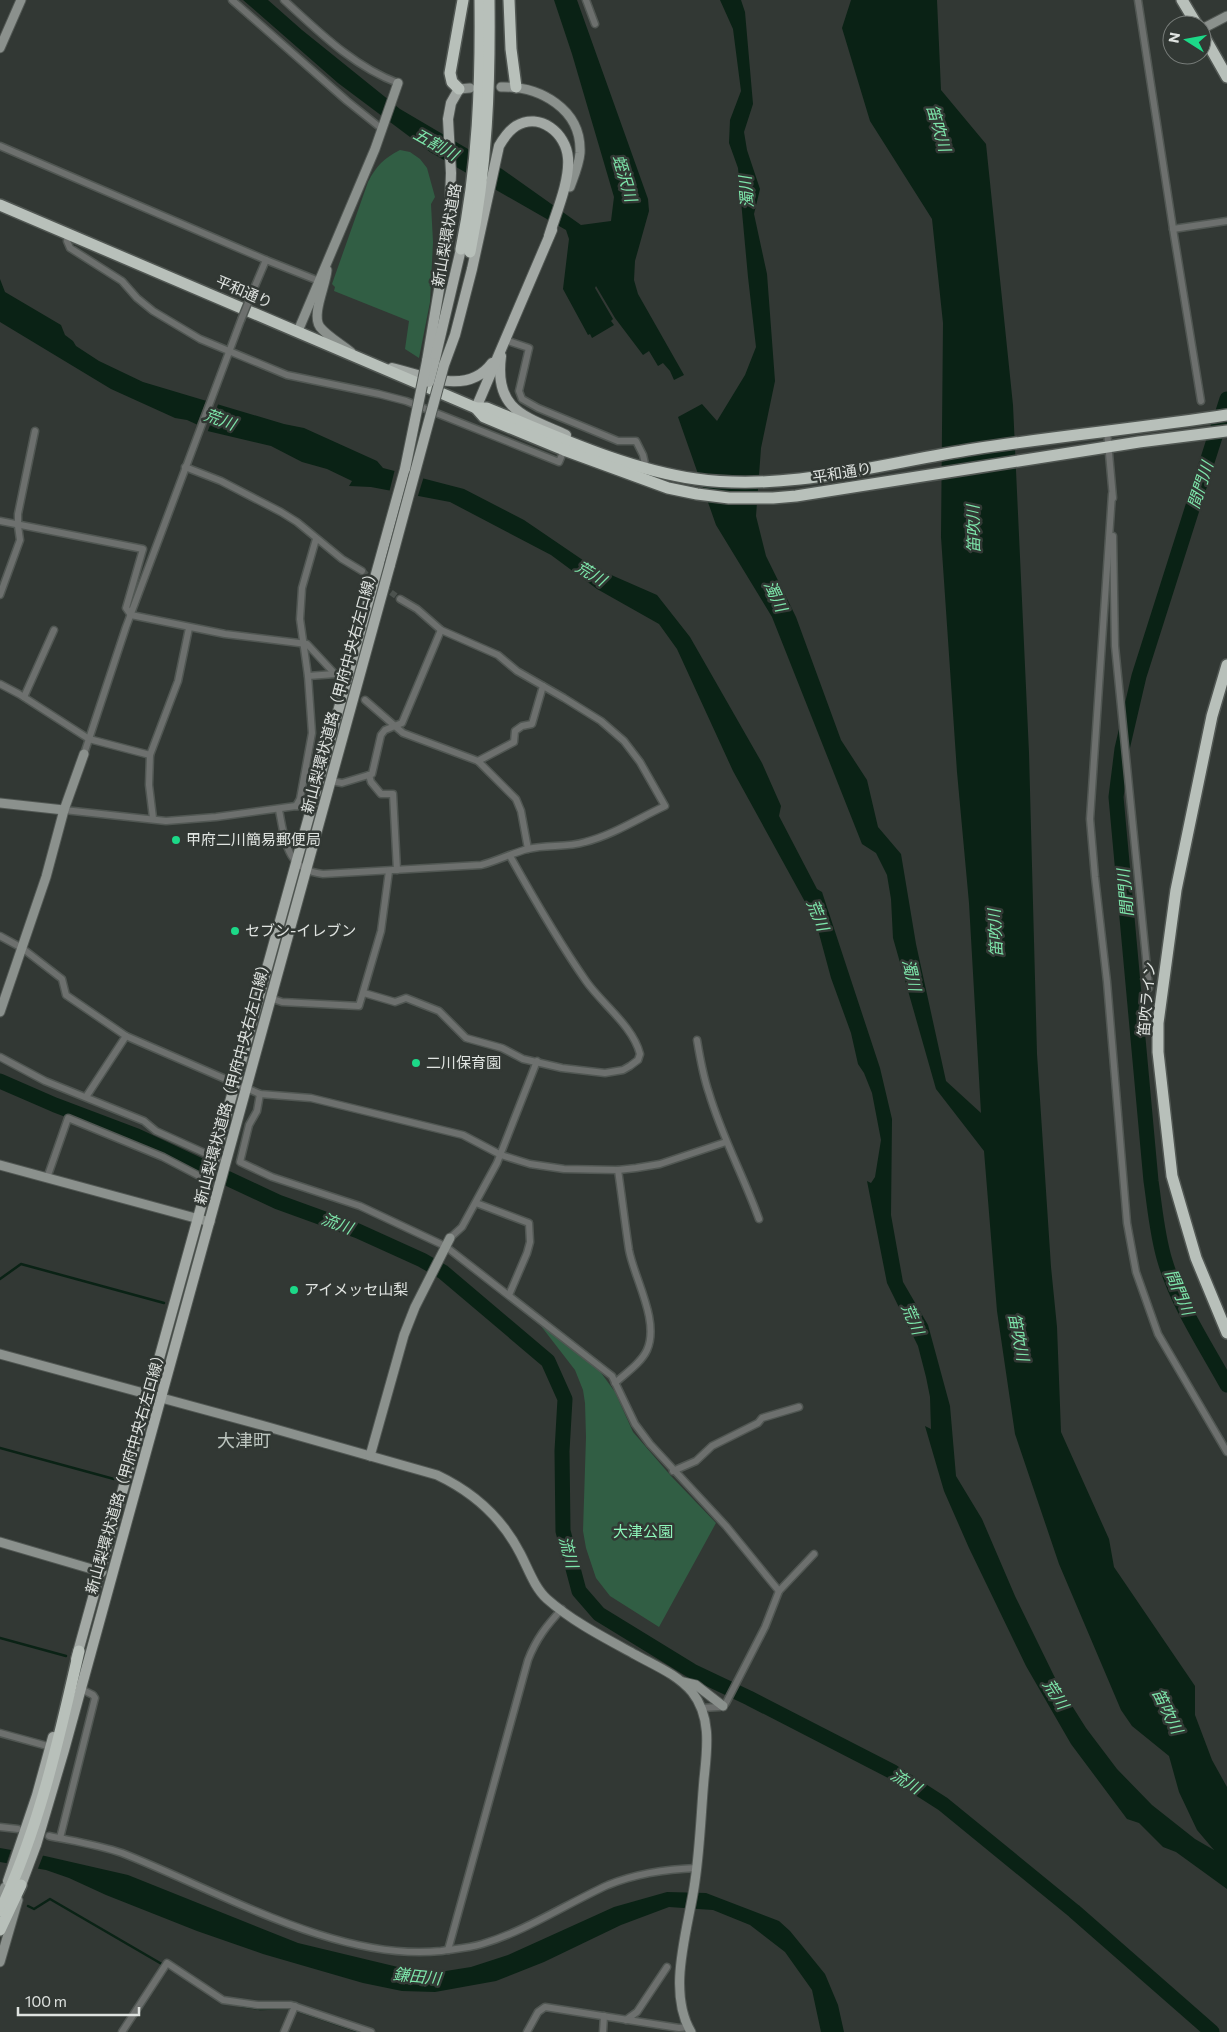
<svg xmlns="http://www.w3.org/2000/svg" width="1227" height="2032" font-family="Commissioner,'Noto Sans JP',sans-serif">
<style>
.green{fill:#315e44}
.water{fill:#0a2215}
.pier{fill:#323834}
.lines{fill:none;stroke-linecap:round;stroke-linejoin:round}
.stream{stroke:#0a2215;stroke-width:2.5}
.river{stroke:#0a2215;stroke-width:15}
.street-tunnel{stroke:#4c524e;stroke-width:6;stroke-dasharray:6 3;stroke-linecap:butt}
.street-casing{stroke:#515753;stroke-width:9}
.secondary-casing{stroke:#515753;stroke-width:11}
.primary-casing{stroke:#515753;stroke-width:12}
.highway-casing{stroke:#515753;stroke-width:14}
.street{stroke:#6d706e;stroke-width:6}
.secondary{stroke:#8b918d;stroke-width:9}
.primary{stroke:#a3a9a5;stroke-width:10}
.highway{stroke:#b8c0ba;stroke-width:11}
.street-bridge-casing{stroke:#515753;stroke-width:9;stroke-linecap:butt}
.primary-bridge-casing{stroke:#515753;stroke-width:12;stroke-linecap:butt}
.street-bridge{stroke:#6d706e;stroke-width:6}
.primary-bridge{stroke:#a3a9a5;stroke-width:10}
.poi-dot{fill:#1cd988;stroke:#323834;stroke-width:2}
.labels{text-anchor:middle;stroke-width:5;stroke-linejoin:round;paint-order:stroke}
.street-label{font-size:15px;fill:#dfe3e0;stroke:#323834}
.poi-label{font-size:15px;fill:#dfe3e0;stroke:#323834;text-anchor:start}
.park-label{font-size:15px;fill:#8ef6ba;stroke:#323834}
.water-label{font-size:16px;font-style:italic;fill:#7de5aa;stroke:#323834}
.quarter-label{font-size:18px;fill:#bdc6c0;stroke:#323834}
</style>
<rect width="100%" height="100%" fill="#323834"/>
<g class="green">
<path d="M400,150L410,152L420,159L427,168L435,197L431,204L433,242L430,302L419,358L405,349L409,321L334,291L335,287L332,284L368,182C376,166 384,158 400,150Z"/>
<polygon points="541,1326 599,1370 615,1392 633,1432 671,1476 716,1523 659,1627 610,1596 596,1578 586,1548 583,1531 586,1437 585,1403 583,1390 575,1370"/>
</g>
<g class="water">
<polygon points="243,0 268,0 302,30 400,109 502,169 581,225 611,221 614,197 572,54 554,0 577,0 648,199 649,211 635,261 634,280 638,294 684,375 674,380 670,371 663,363 658,366 649,351 643,355 615,318 596,286 595,288 613,319 611,321 614,325 592,338 590,334 588,335 563,289 569,239 566,230 430,152 338,83"/>
<polygon points="720,0 741,0 745,12 753,104 744,132 747,150 760,189 754,214 767,274 775,381 761,448 756,516 766,556 796,617 841,740 867,780 878,827 901,854 916,944 946,1081 981,1113 969,903 957,772 941,537 943,323 932,219 870,121 842,28 851,0 937,0 941,90 986,144 1013,405 1029,753 1037,1054 1051,1267 1057,1327 1061,1432 1109,1539 1114,1567 1195,1686 1195,1715 1212,1760 1227,1787 1227,1889 1176,1852 1163,1847 1139,1823 1127,1819 1071,1744 1026,1666 969,1548 944,1491 925,1426 931,1429 930,1397 926,1377 918,1346 887,1283 867,1181 871,1183 875,1177 881,1140 872,1093 864,1073 858,1064 851,1033 831,978 814,915 804,900 733,771 677,649 659,624 597,589 551,555 450,502 371,487 349,486 352,481 327,469 302,462 271,446 199,429 198,425 187,420 175,418 111,389 0,322 0,279 5,292 61,325 65,335 73,341 76,346 99,361 143,382 284,424 304,428 377,461 383,468 464,489 524,520 593,567 657,595 690,637 762,763 781,806 779,816 817,889 822,892 880,1068 892,1119 891,1215 903,1282 928,1325 950,1406 956,1476 982,1519 1015,1596 1057,1682 1086,1728 1117,1769 1152,1805 1195,1839 1214,1850 1197,1830 1179,1792 1169,1756 1132,1726 1121,1710 1059,1564 1015,1434 997,1311 984,1151 936,1089 893,938 891,899 887,875 876,853 862,844 772,617 716,525 678,417 702,404 717,421 745,375 756,347 748,277 738,168 729,143 730,120 741,91 733,29"/>
<polygon points="0,1848 45,1856 128,1875 298,1943 427,1974 471,1967 508,1955 614,1907 667,1892 706,1893 779,1921 790,1931 825,1974 838,2005 844,2032 821,2032 812,1990 785,1952 750,1925 713,1910 669,1907 621,1925 544,1962 496,1981 435,1992 402,1991 363,1983 263,1954 197,1931 106,1895 69,1878 46,1870 0,1862"/>
</g>
<g class="pier">
<polygon points="207,398 219,402 207,433 195,429"/>
<polygon points="395,469 424,476 417,499 389,493"/>
<polygon points="12,1847 44,1853 37,1871 6,1865"/>
</g>
<g class="lines">
<g class="stream">
<polyline points="0,1279 21,1264 164,1303"/>
<polyline points="0,1448 114,1479"/>
<polyline points="0,1638 66,1656"/>
<polyline points="28,1906 34,1909 50,1899 172,1970"/>
<polyline points="242,2006 260,2009 290,2008 360,2032"/>
</g>
<g class="river">
<path d="M1227,399L1139,676L1122,749L1116,797L1151,1181C1155,1208 1157,1235 1165,1261C1178,1305 1205,1345 1227,1385"/>
<polyline points="0,1081 55,1105 137,1136 278,1202 358,1231 422,1260 443,1272 548,1361 565,1399 562,1451 563,1531 579,1591 599,1614 692,1671 749,1698 893,1772 943,1804 1074,1911 1212,2032"/>
</g>
<polyline class="street-tunnel" points="362,571 400,599"/>
<g class="street-casing">
<g id="street">
<polyline points="232,0 347,101 382,129"/>
<path d="M284,0C318,31 354,67 398,83"/>
<polyline points="586,0 595,24"/>
<polyline points="1138,0 1174,235 1201,401"/>
<polyline points="0,146 266,260 319,281"/>
<polyline points="1173,229 1227,221"/>
<polyline points="68,234 67,241 70,248 122,281 137,298 153,311 200,339 287,375 379,394 406,401 559,462 564,450"/>
<polyline points="252,293 266,260"/>
<polyline points="505,340 529,348 519,391 522,399 538,408 618,441 636,441 643,455 646,468"/>
<polyline points="1107,431 1113,498"/>
<polyline points="185,467 221,481 281,512 297,522 342,559 362,571"/>
<polyline points="1112,494 1090,819 1095,877 1107,982 1127,1223 1136,1272 1158,1334 1227,1452"/>
<polyline points="0,521 143,549 126,608 131,615 225,634 307,644 335,674"/>
<polyline points="1113,536 1115,646 1149,988"/>
<polyline points="0,595 20,540 18,526 18,514 35,431"/>
<polyline points="308,676 335,674"/>
<polyline points="0,684 19,694 89,739 150,755"/>
<polyline points="24,697 54,630"/>
<polyline points="365,700 403,733 478,761 516,799 521,811 528,849"/>
<polyline points="84,754 126,627 241,320"/>
<polyline points="478,761 514,742 515,731 522,726 532,724 543,686"/>
<polyline points="369,775 371,782 381,794 393,794 397,870"/>
<polyline points="331,781 342,783 372,774 381,735 385,730 402,723 441,630"/>
<polyline points="296,806 300,799 312,733 308,676 300,619 302,588 316,539"/>
<polyline points="64,810 166,821 216,817 296,806 311,807"/>
<path d="M279,810C285,840 286,870 323,874L481,865C497,861 512,853 528,849C547,844 566,848 585,842C613,835 639,818 665,806L640,762L624,741L601,721L564,698L517,671L498,655L441,630L417,609L400,599"/>
<polyline points="153,818 149,785 150,755 178,681 189,628"/>
<polyline points="0,936 22,948 62,979 66,995 126,1036 260,1094 311,1098 463,1135 501,1155 530,1164 564,1169 618,1170 636,1168 660,1164 726,1142"/>
<path d="M364,993L395,1002L406,998L439,1011L466,1038L502,1048L523,1059L562,1068L605,1073L623,1070L630,1066L638,1060L640,1054C633,1026 602,1004 586,981C558,941 534,899 510,856"/>
<polyline points="270,998 282,1002 359,1006 381,931 389,871"/>
<path d="M697,1040C700,1058 703,1076 709,1093C722,1137 744,1177 759,1219"/>
<polyline points="0,1057 45,1081 144,1121 156,1131 218,1159"/>
<polyline points="260,1094 257,1111 249,1125 240,1162 272,1177 360,1206 445,1246 612,1376 635,1424 650,1444 726,1526 779,1591"/>
<polyline points="86,1097 126,1036"/>
<polyline points="47,1178 68,1118 163,1157 209,1181"/>
<polyline points="476,1203 529,1223 530,1242 527,1253 509,1295"/>
<polyline points="450,1238 462,1227 497,1163 537,1061"/>
<path d="M615,1383C626,1373 641,1363 647,1350C660,1321 634,1278 629,1250C625,1224 622,1197 618,1170"/>
<polyline points="673,1471 696,1461 712,1446 758,1423 762,1418 799,1407"/>
<polyline points="701,1708 719,1707 726,1703 765,1627 779,1591 814,1554"/>
<polyline points="0,1733 51,1747"/>
<polyline points="0,1827 18,1829"/>
<path d="M49,1836C73,1841 99,1845 122,1853C217,1890 337,1962 441,1951C454,1949 469,1948 482,1944C526,1931 566,1904 608,1885C635,1874 668,1869 697,1868"/>
<polyline points="60,1838 95,1698 93,1695 81,1689"/>
<path d="M448,1950L528,1660C536,1639 547,1625 562,1609"/>
<polyline points="626,2020 637,2012 667,1967"/>
<polyline points="122,2032 167,1963 223,2000 258,2005 291,2005 371,2032"/>
<polyline points="284,2032 295,2006"/>
<polyline points="527,2032 538,2012 545,2007 679,2028 688,2027"/>
<polyline points="603,2032 604,2016"/>
</g>
</g>
<g class="secondary-casing">
<g id="secondary">
<polyline points="1202,29 1227,16"/>
<polyline points="0,48 21,0"/>
<path d="M501,87C540,86 582,109 580,153C579,165 574,176 570,187"/>
<polyline points="459,89 470,88"/>
<path d="M327,270C326,285 311,315 320,327C327,336 341,344 351,352"/>
<polyline points="298,331 375,149 398,83"/>
<polyline points="0,803 64,810"/>
<polyline points="0,1012 46,877 64,810 84,754"/>
<polyline points="0,1165 210,1222"/>
<path d="M0,1354L261,1425L437,1475C473,1492 502,1518 520,1553C528,1568 534,1587 547,1599C573,1622 605,1638 636,1655C656,1666 678,1675 692,1692C712,1717 707,1750 704,1779C701,1813 700,1847 695,1881C689,1927 666,1990 691,2032"/>
<polyline points="370,1456 404,1335 415,1307 450,1238"/>
<polyline points="0,1542 102,1572"/>
<polyline points="683,1682 696,1685 723,1706"/>
<polyline points="0,1896 5,1887"/>
<polyline points="0,1962 18,1900"/>
</g>
</g>
<g class="primary-casing">
<g id="primary">
<path d="M501,356C494,410 524,416 566,435"/>
<polyline points="427,361 449,230 451,173 448,119 451,103 459,89"/>
<polyline points="434,363 461,249"/>
<path d="M444,365L455,335L472,269L499,146C503,139 508,131 516,126C540,112 566,133 568,158C570,181 556,213 549,236"/>
<path d="M392,368C425,376 468,396 492,363"/>
<polyline points="476,408 552,230"/>
<polyline points="76,1659 405,469"/>
<polyline points="8,1881 37,1795 53,1737"/>
<polyline points="21,1885 36,1845 64,1750 390,565"/>
</g>
</g>
<g class="highway-casing">
<g id="highway">
<polyline points="509,0 511,49 516,87"/>
<polyline points="1182,0 1197,25"/>
<polyline points="1202,33 1227,77"/>
<polyline points="459,89 452,82 450,73 463,0"/>
<path d="M0,205L476,408H487C553,435 625,469 696,479C789,492 883,463 974,449C1058,436 1143,428 1227,415"/>
<path d="M461,249C478,167 481,84 480,0"/>
<path d="M470,252C487,168 490,85 489,0"/>
<polyline points="476,408 484,417 564,450 668,488 697,494 729,498 773,498 796,496 1139,442 1227,431"/>
<polyline points="1227,665 1212,716 1176,890 1158,1023 1158,1052 1172,1176 1196,1258 1227,1333"/>
<path d="M0,1911C39,1829 59,1739 79,1651"/>
<polyline points="0,1930 21,1885"/>
</g>
</g>
<use href="#street" class="street"/>
<use href="#secondary" class="secondary"/>
<use href="#primary" class="primary"/>
<use href="#highway" class="highway"/>
<g class="street-bridge-casing">
<polyline id="street-bridge" points="241,320 252,293"/>
</g>
<g class="primary-bridge-casing">
<g id="primary-bridge">
<polyline points="429,382 434,363"/>
<polyline points="405,469 427,361"/>
<polyline points="390,565 444,365"/>
</g>
</g>
<use href="#street-bridge" class="street-bridge"/>
<use href="#primary-bridge" class="primary-bridge"/>
</g>
<g class="poi-dot">
<circle cx="176" cy="840" r="5"/>
<circle cx="235" cy="931" r="5"/>
<circle cx="416" cy="1063" r="5"/>
<circle cx="294" cy="1290" r="5"/>
</g>
<g class="labels">
<g class="street-label">
<text transform="translate(447 235) rotate(-80)" y="5">新山梨環状道路</text>
<text transform="translate(244 292) rotate(23)" y="5">平和通り</text>
<text transform="translate(842 473) rotate(-9)" y="5">平和通り</text>
<text transform="translate(340 690) rotate(-75)" y="5">新山梨環状道路（甲府中央右左口線）</text>
<text transform="translate(1147 999) rotate(-85)" y="5">笛吹ライン</text>
<text transform="translate(233 1081) rotate(-75)" y="5">新山梨環状道路（甲府中央右左口線）</text>
<text transform="translate(126 1471) rotate(-74)" y="5">新山梨環状道路（甲府中央右左口線）</text>
</g>
<g class="poi-label">
<text x="186" y="845">甲府二川簡易郵便局</text>
<text x="245" y="936">セブン-イレブン</text>
<text x="426" y="1068">二川保育園</text>
<text x="304" y="1295">アイメッセ山梨</text>
</g>
<g class="park-label">
<text x="643" y="1537">大津公園</text>
</g>
<g class="water-label">
<text transform="translate(939 128) rotate(74)" y="6">笛吹川</text>
<text transform="translate(436 144) rotate(29)" y="6">五割川</text>
<text transform="translate(625 178) rotate(73)" y="6">蛭沢川</text>
<text transform="translate(746 192) rotate(-95)" y="6">濁川</text>
<text transform="translate(220 419) rotate(20)" y="6">荒川</text>
<text transform="translate(1200 485) rotate(-72)" y="6">間門川</text>
<text transform="translate(973 529) rotate(-91)" y="6">笛吹川</text>
<text transform="translate(591 573) rotate(31)" y="6">荒川</text>
<text transform="translate(776 596) rotate(65)" y="6">濁川</text>
<text transform="translate(1125 893) rotate(-95)" y="6">間門川</text>
<text transform="translate(818 915) rotate(68)" y="6">荒川</text>
<text transform="translate(995 933) rotate(-93)" y="6">笛吹川</text>
<text transform="translate(912 975) rotate(77)" y="6">濁川</text>
<text transform="translate(337 1223) rotate(20)" y="6">流川</text>
<text transform="translate(1180 1292) rotate(67)" y="6">間門川</text>
<text transform="translate(913 1319) rotate(67)" y="6">荒川</text>
<text transform="translate(1019 1337) rotate(79)" y="6">笛吹川</text>
<text transform="translate(569 1552) rotate(75)" y="6">流川</text>
<text transform="translate(1056 1694) rotate(57)" y="6">荒川</text>
<text transform="translate(1168 1711) rotate(64)" y="6">笛吹川</text>
<text transform="translate(906 1781) rotate(31)" y="6">流川</text>
<text transform="translate(417 1976) rotate(6)" y="6">鎌田川</text>
</g>
<g class="quarter-label">
<text x="244" y="1447">大津町</text>
</g>
</g>
<g transform="translate(1187 40) rotate(281)"><circle r="24" fill="#323834" stroke="#777c79"/>
<path d="M0-4L9 19L0 12L-9 19Z" fill="#1cd988"/>
<text y="-8" font-size="14" font-weight="bold" text-anchor="middle" fill="#dfe3e0">N</text>
</g>
<path d="M18 2007v8h121v-8" fill="none" stroke="#dfe3e0" stroke-width="2.5"/>
<text x="25" y="2007" font-size="15" fill="#dfe3e0" stroke="#323834" stroke-width="4" paint-order="stroke">100 m</text>
</svg>
